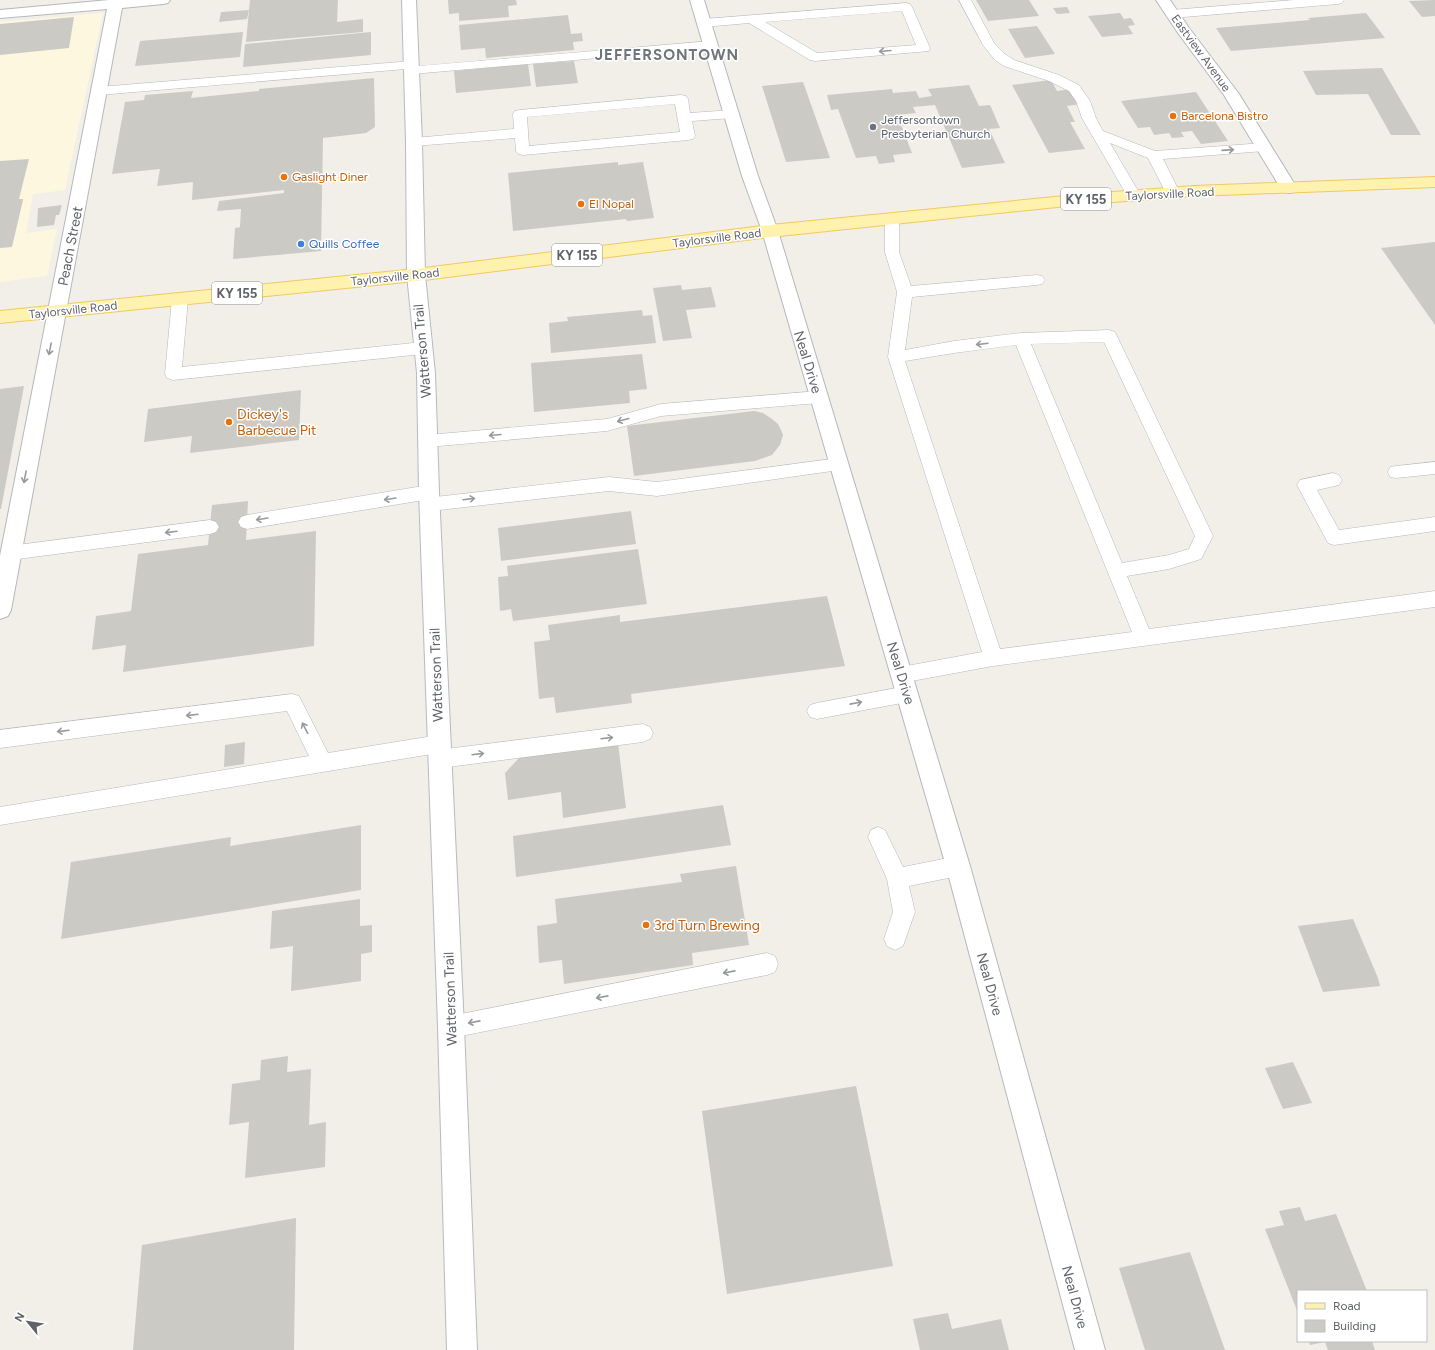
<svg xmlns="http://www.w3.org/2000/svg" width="1435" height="1350" font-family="Figtree,sans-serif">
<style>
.commercial{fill:#fef7e0}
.building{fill:#cccac5}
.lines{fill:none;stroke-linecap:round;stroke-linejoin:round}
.lane-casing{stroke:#b5b8bc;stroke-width:1}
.street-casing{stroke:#b5b8bc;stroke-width:2}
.secondary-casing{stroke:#b6babf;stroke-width:2}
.primary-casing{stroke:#f2c960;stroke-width:2}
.lane{fill:#fff;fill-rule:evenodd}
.street{fill:#fff;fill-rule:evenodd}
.secondary{fill:#fff;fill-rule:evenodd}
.primary{fill:#fff2af;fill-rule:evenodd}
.oneway{stroke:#979a9d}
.food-dot{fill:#e8710a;stroke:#fff;stroke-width:1.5}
.worship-dot{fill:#6b7280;stroke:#fff;stroke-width:1.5}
.shop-dot{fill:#3f7fe0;stroke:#fff;stroke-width:1.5}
.labels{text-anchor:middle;stroke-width:3;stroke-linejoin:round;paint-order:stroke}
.far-street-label{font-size:12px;fill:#5f6368;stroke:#fff}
.far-food-label{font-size:12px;fill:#c56008;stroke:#fff;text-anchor:start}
.far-worship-label{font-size:12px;fill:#5b616d;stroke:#fff;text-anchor:start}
.far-shop-label{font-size:12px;fill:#366cbe;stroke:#fff;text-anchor:start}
.shield{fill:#fff;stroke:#8f9295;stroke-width:1}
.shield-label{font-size:13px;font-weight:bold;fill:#5f6368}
.street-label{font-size:14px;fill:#5f6368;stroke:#fff}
.food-label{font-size:14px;fill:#c56008;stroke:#fff;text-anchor:start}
.far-district-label{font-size:15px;font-weight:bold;letter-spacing:1px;fill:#70757a;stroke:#fff}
</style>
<rect width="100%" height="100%" fill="#f1efe8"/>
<polygon class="commercial" points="103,13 65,190 33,194 26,233 57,229 47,276 0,282 0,22"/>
<g class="building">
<polygon points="250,0 338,0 337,22 363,19 363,32 246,42"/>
<polygon points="448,0 516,0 517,5 508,6 509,17 459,21 459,13 449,14"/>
<polygon points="976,0 1029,0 1039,16 988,21"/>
<polygon points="1435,0 1435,16 1422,17 1409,1"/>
<polygon points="1067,7 1070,13 1057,14 1053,8"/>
<polygon points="249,10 247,19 219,22 221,12"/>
<polygon points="1120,13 1124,19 1131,18 1135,25 1128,26 1133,34 1102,37 1088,16"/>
<polygon points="1366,13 1385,38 1231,51 1216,28 1310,20 1308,18"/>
<polygon points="568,15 571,34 582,33 582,35 583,41 573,42 574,50 486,58 485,48 461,50 459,25"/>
<polygon points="74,17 69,48 0,55 0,24"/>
<polygon points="1037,26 1055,54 1025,58 1008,29"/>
<polygon points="243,32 240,57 135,66 140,41"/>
<polygon points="371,32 371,55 243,67 245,44"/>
<polygon points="574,61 578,83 536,87 533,64"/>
<polygon points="528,64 531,86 456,93 454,71"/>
<polygon points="1382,68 1421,135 1391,135 1368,94 1316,95 1303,71"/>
<polygon points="374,78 375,127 366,133 323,138 321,251 233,259 235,228 240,227 241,209 217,211 219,201 284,193 284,190 192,200 193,182 157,186 160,169 112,174 125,102 144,100 145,95 193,91 191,98 259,91 259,89"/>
<polygon points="1051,80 1057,91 1072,89 1081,104 1067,106 1075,122 1070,122 1085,149 1049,153 1012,85"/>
<polygon points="803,82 830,158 786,162 762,86"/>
<polygon points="969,85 979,106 990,105 991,107 1000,128 989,129 1005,163 962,168 935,105 913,107 916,113 897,115 912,153 893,155 895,162 879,164 876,156 856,158 838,109 831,110 827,95 892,89 893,93 916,91 919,98 932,96 928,89"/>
<polygon points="1196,92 1228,141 1201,144 1192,131 1181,132 1184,137 1172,138 1169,133 1154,135 1150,127 1138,128 1121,101"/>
<polygon points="29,159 19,199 23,199 23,200 12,247 0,248 0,161"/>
<polygon points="618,162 618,165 643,162 654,218 627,221 626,219 513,231 508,173"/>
<polygon points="62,205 59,215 56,215 54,225 37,227 38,208"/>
<polygon points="1435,242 1435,325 1381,248"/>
<polygon points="681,285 682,290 711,287 716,307 686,310 692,338 663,341 653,288"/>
<polygon points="642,310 643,316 652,315 656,343 551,353 549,323 568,321 567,317"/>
<polygon points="642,354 647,389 629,391 630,403 534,412 531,363"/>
<polygon points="24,386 1,509 0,509 0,389"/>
<polygon points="301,390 299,440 190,453 192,436 144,442 148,409"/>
<polygon points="754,411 763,413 772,419 778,424 781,430 783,435 780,445 772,455 755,461 634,476 627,426"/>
<polygon points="248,501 246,540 316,531 314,646 123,672 126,645 92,650 96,616 131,611 138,554 208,545 212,505"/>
<polygon points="631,511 636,544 501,561 498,528"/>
<polygon points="638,549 647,604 513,621 511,609 500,611 498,577 508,576 507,566"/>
<polygon points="827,596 845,666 631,694 632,703 556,713 554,697 539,699 534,642 550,640 548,625 620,615 620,622"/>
<polygon points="245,742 244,764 224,767 225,745"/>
<polygon points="618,743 626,808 563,818 561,792 508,800 505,773 520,757"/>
<polygon points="723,805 731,845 516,877 513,836"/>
<polygon points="361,825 361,890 61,939 71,862 231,837 230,846"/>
<polygon points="736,866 749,945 692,953 693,965 564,984 562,960 539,963 537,926 557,923 555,899 682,882 680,874"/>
<polygon points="360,899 360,926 372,925 372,952 361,954 361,981 291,991 293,946 270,949 272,911"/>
<polygon points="1353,919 1378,978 1380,986 1323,992 1298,926"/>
<polygon points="288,1056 287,1072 311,1069 309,1125 326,1122 325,1167 245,1178 249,1122 229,1125 232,1084 260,1080 261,1060"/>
<polygon points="1293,1062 1312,1103 1283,1109 1265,1068"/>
<polygon points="856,1086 893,1266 727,1294 702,1111"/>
<polygon points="1300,1207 1305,1221 1336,1214 1367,1291 1298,1291 1298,1313 1265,1229 1284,1225 1279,1211"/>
<polygon points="296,1218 294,1350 133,1350 142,1245"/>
<polygon points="1190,1252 1225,1350 1145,1350 1119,1268"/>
<polygon points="948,1313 952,1329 1001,1319 1009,1350 920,1350 913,1319"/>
<polygon points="1309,1341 1372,1341 1375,1350 1328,1350 1325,1342 1310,1345"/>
</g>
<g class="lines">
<g class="lane-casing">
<g id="lane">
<polygon points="959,0 971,0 994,43 1005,54 1014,60 1059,75 1079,85 1090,101 1096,118 1103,131 1155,151 1264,143 1269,144 1271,147 1269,150 1264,151 1163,159 1180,193 1178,196 1173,198 1168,196 1166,193 1148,158 1110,143 1141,196 1139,199 1134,201 1129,199 1082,118 1076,101 1069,91 1049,81 1004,66 995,60 983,45"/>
<polygon points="1294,0 1344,0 1342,3 1338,4 1172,18 1168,17 1166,14 1168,11 1172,10"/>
<path d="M906,3L910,4L912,7L930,48L929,51L815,61L810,60L749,23L704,27L700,26L698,23L700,20L704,19ZM902,11L916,45L817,53L765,22Z"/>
<polygon points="711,41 715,42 717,45 715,48 412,74 407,73 406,69 99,95 94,94 92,91 94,88 99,87 412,61 417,62 418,66"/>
<path d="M681,95L686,96L688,99L690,113L732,110L737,111L739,114L737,117L732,118L692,121L695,136L693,139L688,140L523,155L518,154L516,151L515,138L414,146L409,145L407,142L409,139L414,138L514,129L513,114L515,111L520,110ZM675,104L680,132L529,146L527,117Z"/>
<path d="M892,214L897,216L899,219V252L911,286L1037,275L1042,276L1045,280L1042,284L1037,285L912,297L905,350L954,341L1021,333L1109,330L1115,332L1213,536L1201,559L1169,569L1127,576L1149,629L1435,591V607L993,666L901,683L894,681L892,675L894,669L901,667L982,652L888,357L897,292L885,252V219L887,216ZM1104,342L1195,536L1189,549L1169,555L1122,563L1031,344ZM1016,345L1132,632L1000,649L905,361L954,353Z"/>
<polygon points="180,294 185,295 188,299 182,367 423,342 429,344 431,348 429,352 423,354 173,380 167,378 165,374 172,299 175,295"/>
<polygon points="819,391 825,393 827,397 825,401 819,403 661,416 607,431 428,447 422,445 420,441 422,437 428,435 607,419 661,404"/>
<polygon points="839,458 845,459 847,464 845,469 839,470 657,496 609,491 430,511 424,509 421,504 424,500 247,529 241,527 238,522 241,517 247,515 429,485 435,487 438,492 435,497 609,477 657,482"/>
<polygon points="1435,462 1435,474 1396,478 1390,477 1388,472 1390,467 1396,466"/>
<polygon points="1333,473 1339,475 1342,480 1339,485 1317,490 1339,530 1435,517 1435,531 1334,545 1328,543 1297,485 1300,480"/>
<polygon points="210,520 216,522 219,527 216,532 210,534 10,560 4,558 1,553 4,548 10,546"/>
<polygon points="907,686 914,688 917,694 914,700 907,702 817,719 810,717 807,711 810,705 817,703"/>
<polygon points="292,694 299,696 328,753 439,735 446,738 449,744 446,749 643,724 650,727 653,733 650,739 643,742 440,768 433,765 430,759 432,754 0,825 0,807 309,756 287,711 0,748 0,730"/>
<polygon points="878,827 885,830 903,867 958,856 965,859 968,866 965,873 958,876 909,886 915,912 903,946 895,950 887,946 884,939 893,912 887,879 868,837 871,830"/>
<polygon points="767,953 775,956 778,964 775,972 767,975 451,1038 443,1035 440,1027 443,1019 451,1016"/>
</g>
</g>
<g class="street-casing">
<g id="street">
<polygon points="109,0 170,0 168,3 163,4 122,8 11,610 8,616 0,619 0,556 107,9 0,18 0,10"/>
<polygon points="690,0 704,0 758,176 778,231 970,866 1105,1350 1075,1350 946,866 762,231 742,176"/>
<polygon points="1156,0 1170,0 1189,28 1239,94 1297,188 1295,192 1289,193 1283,192 1224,95 1178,33"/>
</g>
</g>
<g class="secondary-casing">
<polygon id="secondary" points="402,0 416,0 422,142 425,275 435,373 439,492 464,1027 477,1350 447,1350 438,1027 419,492 417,373 407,275 406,142"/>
</g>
<g class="primary-casing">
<polygon id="primary" points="1435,177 1435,187 1194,196 1086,204 770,237 416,281 0,323 0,311 416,269 770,225 1086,194 1194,186"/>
</g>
<use href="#lane" class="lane"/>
<use href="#street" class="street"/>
<use href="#secondary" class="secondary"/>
<use href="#primary" class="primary"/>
</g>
<defs><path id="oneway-shaft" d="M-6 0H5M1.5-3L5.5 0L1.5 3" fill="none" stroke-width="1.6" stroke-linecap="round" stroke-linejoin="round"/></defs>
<g class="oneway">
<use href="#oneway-shaft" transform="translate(885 51) rotate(175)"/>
<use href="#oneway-shaft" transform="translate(1228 150) rotate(-4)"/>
<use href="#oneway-shaft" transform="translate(982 344) rotate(173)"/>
<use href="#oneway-shaft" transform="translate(50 349) rotate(101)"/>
<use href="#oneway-shaft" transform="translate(623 420) rotate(165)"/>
<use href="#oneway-shaft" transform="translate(495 435) rotate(175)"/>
<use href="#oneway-shaft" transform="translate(25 477) rotate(101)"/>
<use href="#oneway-shaft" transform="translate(390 499) rotate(171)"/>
<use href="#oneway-shaft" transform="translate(469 499) rotate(-7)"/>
<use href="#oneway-shaft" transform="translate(262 519) rotate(171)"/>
<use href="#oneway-shaft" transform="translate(171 532) rotate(173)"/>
<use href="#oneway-shaft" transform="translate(856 703) rotate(-11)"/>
<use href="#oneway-shaft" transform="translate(192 715) rotate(173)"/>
<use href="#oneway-shaft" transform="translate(305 728) rotate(-117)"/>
<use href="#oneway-shaft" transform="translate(63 731) rotate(173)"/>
<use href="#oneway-shaft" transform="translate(607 738) rotate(-7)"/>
<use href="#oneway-shaft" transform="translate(478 754) rotate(-7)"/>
<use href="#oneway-shaft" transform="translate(729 972) rotate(169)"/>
<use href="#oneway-shaft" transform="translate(602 997) rotate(169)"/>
<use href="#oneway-shaft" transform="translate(474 1022) rotate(169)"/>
</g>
<g class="food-dot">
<circle cx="1173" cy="116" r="4"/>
<circle cx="284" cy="177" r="4"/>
<circle cx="581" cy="204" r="4"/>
<circle cx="229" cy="422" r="4"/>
<circle cx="646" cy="925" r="4"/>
</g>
<circle class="worship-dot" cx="873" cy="127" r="4"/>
<circle class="shop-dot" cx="301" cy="244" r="4"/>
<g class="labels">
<g class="far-street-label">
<text transform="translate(1201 53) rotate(54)" y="4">Eastview Avenue</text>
<text transform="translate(1170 194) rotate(-3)" y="4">Taylorsville Road</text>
<text transform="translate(717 238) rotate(-7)" y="4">Taylorsville Road</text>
<text transform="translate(395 277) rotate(-6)" y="4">Taylorsville Road</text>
<text transform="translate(73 310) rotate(-6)" y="4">Taylorsville Road</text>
</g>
<g class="far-food-label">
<text x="1181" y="120">Barcelona Bistro</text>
<text x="292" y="181">Gaslight Diner</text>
<text x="589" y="208">El Nopal</text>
</g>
<g class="far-worship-label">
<text x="881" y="124">Jeffersontown<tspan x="881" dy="14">Presbyterian Church</tspan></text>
</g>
<g class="far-shop-label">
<text x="309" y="248">Quills Coffee</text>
</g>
<g class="shield">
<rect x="1061" y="188" width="50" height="22" rx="3"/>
<rect x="552" y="244" width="50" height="22" rx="3"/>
<rect x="212" y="282" width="50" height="22" rx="3"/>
</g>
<g class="shield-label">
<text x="1086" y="204">KY 155</text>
<text x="577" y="260">KY 155</text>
<text x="237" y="298">KY 155</text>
</g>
<g class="street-label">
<text transform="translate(70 246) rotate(-79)" y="5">Peach Street</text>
<text transform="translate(422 351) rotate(-95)" y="5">Watterson Trail</text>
<text transform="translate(808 362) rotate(73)" y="5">Neal Drive</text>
<text transform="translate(901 673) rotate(73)" y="5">Neal Drive</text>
<text transform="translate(436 675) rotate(-92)" y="5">Watterson Trail</text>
<text transform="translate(990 984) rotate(75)" y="5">Neal Drive</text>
<text transform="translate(450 999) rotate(-92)" y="5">Watterson Trail</text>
<text transform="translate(1075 1297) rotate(75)" y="5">Neal Drive</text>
</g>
<g class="food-label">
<text x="237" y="419">Dickey's<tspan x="237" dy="16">Barbecue Pit</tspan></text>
<text x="654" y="930">3rd Turn Brewing</text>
</g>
<g class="far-district-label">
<text x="667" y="60">JEFFERSONTOWN</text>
</g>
</g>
<rect x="1297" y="1290" width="130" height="52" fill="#ffffff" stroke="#bfc1c3"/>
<rect x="1305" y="1303" width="20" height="6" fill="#fff2af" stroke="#bfc1c3"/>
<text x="1333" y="1310" font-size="12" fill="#5f6368">Road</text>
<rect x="1305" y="1320" width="20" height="12" fill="#cccac5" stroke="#bfc1c3"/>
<text x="1333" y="1330" font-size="12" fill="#5f6368">Building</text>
<g transform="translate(28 1322) rotate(300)" stroke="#ffffff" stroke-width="3" paint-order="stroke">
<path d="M0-3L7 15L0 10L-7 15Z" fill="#5f6368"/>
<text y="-6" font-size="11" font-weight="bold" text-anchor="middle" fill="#5f6368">N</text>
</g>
</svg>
